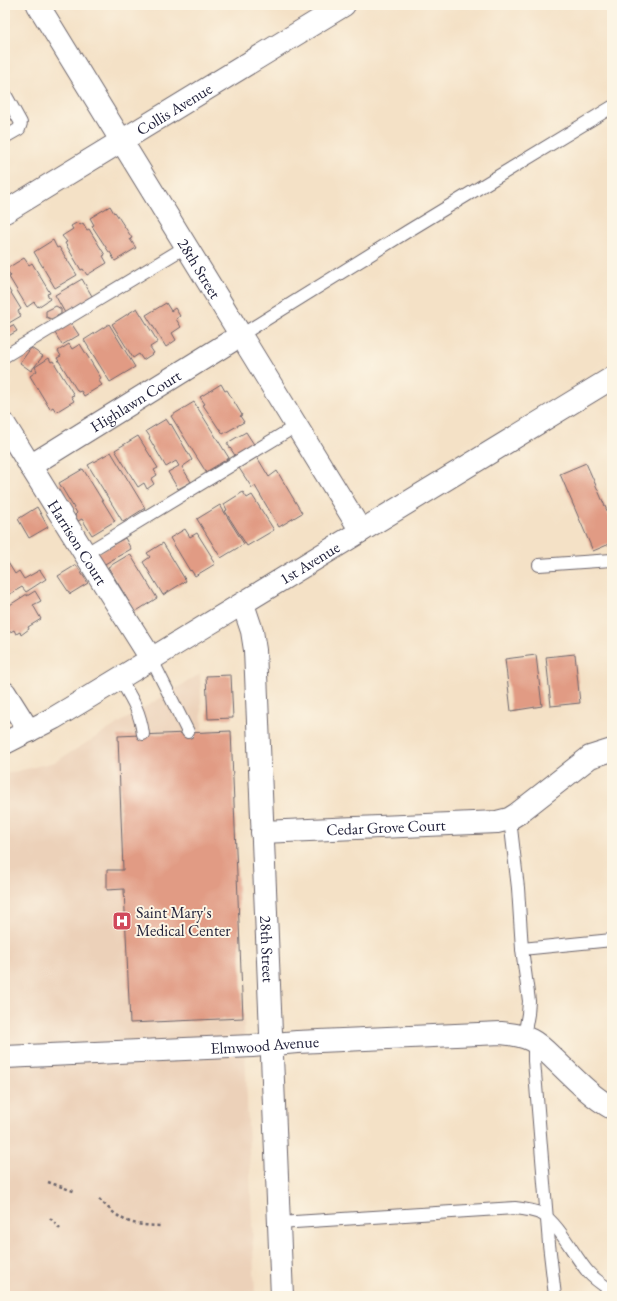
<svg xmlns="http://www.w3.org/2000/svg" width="617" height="1301" font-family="'EB Garamond',serif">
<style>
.built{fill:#ecd1b9}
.building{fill:#e19b84}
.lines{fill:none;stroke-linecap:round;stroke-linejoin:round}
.lane-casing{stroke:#6c656c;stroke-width:14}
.street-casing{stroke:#6c656c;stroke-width:24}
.path{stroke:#6c656c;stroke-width:2.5;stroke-dasharray:3 3;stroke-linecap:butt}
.lane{stroke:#fff;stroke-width:12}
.street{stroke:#fff;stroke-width:22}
.labels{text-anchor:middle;stroke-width:4;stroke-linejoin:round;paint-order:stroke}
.street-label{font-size:16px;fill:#22223b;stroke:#fcf5e5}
.poi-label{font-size:16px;fill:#22223b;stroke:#fcf5e5;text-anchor:start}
</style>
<rect width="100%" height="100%" fill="#fcf5e5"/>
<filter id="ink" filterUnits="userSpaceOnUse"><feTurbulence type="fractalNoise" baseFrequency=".025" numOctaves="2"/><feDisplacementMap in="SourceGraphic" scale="8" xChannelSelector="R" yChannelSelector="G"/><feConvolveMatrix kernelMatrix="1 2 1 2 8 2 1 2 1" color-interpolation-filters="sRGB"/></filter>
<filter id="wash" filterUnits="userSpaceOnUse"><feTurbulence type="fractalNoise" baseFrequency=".012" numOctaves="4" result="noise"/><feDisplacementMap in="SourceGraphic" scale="16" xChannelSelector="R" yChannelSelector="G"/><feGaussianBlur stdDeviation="0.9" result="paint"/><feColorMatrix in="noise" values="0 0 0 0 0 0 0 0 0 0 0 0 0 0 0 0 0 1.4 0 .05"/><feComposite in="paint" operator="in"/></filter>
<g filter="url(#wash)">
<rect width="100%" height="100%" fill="#f4e1c6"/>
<polygon class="built" points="200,674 202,729 232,727 255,1296 5,1296 5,774 55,762"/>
<g id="blocks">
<g class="building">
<polygon points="110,206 114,213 115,212 132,238 130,239 136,248 115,261 110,252 109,252 92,226 94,225 90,218"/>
<polygon points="78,222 80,225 83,223 87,230 89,229 105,255 103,256 107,263 87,275 83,269 81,270 65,243 67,242 62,236 73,229 71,226"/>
<polygon points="53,240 57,248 59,247 77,275 55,288 34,252"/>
<polygon points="24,258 29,265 32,263 50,293 47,294 50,299 38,307 34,302 27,307 9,277 11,276 6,269"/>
<polygon points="82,279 92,296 65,313 55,295"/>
<polygon points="5,283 21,309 18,311 21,316 9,323 6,318 5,319"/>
<polygon points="166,303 171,311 175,308 180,316 176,319 181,327 172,333 176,340 166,347 146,315"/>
<polygon points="56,306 61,309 61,314 51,319 46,317 46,311"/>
<polygon points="137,308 158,342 150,347 154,353 143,360 139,354 133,358 112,324"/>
<polygon points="71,323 79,335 62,345 55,333"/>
<polygon points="109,324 135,367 110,382 84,340"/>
<polygon points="13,325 17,331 5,338 5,329"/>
<polygon points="69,344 72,349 80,344 101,378 98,380 102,385 84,396 81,391 78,392 57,358 61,356 58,351"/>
<polygon points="31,348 43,356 31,371 20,363"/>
<polygon points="49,358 51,362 53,361 74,395 71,396 74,401 56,412 53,407 50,409 30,376 37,371 35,367"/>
<polygon points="221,384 225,391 227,390 242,415 240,416 244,422 223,434 220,429 219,429 203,405 205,404 200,397"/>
<polygon points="194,402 229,458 206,472 171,416"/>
<polygon points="166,419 170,425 171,424 192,460 182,467 191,482 178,489 168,472 179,466 176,461 166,467 149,438 150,437 146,431"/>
<polygon points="246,432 255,446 236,457 227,443"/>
<polygon points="138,436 158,468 154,470 157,475 151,479 154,484 147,489 144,483 138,487 115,450"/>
<polygon points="111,452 145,508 123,522 88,465"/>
<polygon points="257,457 269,477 277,471 302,513 279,527 255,486 252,488 239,468"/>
<polygon points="586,463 612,522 612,543 593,551 560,474"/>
<polygon points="83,469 115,521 92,535 82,519 78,521 75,515 77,513 59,483"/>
<polygon points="243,492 247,498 252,495 274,530 247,546 225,511 227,510 224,504"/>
<polygon points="220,505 244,544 221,558 197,519"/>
<polygon points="37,507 48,527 29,538 18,519"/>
<polygon points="185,529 190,537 197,533 212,557 211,558 215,564 195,576 191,570 190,571 170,538"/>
<polygon points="125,538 131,549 103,565 96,554"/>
<polygon points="163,543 186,581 163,595 143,562 150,557 147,553"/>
<polygon points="130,554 157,598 135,612 108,567"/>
<polygon points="7,561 15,574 19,571 24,579 40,570 46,579 26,592 22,587 5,597 5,563"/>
<polygon points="76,565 88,583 70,594 58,576"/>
<polygon points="35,591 41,601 33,605 41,619 28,627 29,629 21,635 20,632 16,634 14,630 7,634 5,631 5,608 27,594 27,596"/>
<polygon points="575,654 580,703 551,706 546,657"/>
<polygon points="536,655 542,706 511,711 505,659"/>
<polygon points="231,675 233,718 208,719 206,676"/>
<polygon points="231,731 243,1018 130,1023 124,889 107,890 107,870 123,870 118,736"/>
</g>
</g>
</g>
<g filter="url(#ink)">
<use href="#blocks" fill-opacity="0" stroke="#6c656c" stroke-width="1"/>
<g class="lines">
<g class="lane-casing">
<g id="lane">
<polyline points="5,94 21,123 19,129 5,137"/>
<polyline points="241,335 408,231 612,107"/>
<polyline points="5,356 187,246"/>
<polyline points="85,554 296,426"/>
<polyline points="539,565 612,560"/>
<polyline points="152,660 188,732"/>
<path d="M120,679C132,699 140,711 143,734"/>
<polyline points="509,819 511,828 518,888 522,949 529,1001 528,1014 524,1037"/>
<polyline points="522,949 612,940"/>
<polyline points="537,1044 534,1050 534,1061 549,1244 555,1296"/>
<path d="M279,1223L515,1208C524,1209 533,1210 542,1214C558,1223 575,1257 588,1272C595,1280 603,1285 612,1291"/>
</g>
</g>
<g class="street-casing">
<g id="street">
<path id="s1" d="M38,5L361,531"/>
<path id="s2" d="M5,212L344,5"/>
<path id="s3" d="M5,425L85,554L152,660"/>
<path id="s4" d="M30,466L241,335"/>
<path id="s5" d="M243,604L252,631L255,650L282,1296"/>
<polyline points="5,693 29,731"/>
<path id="s6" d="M5,743L54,718L84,700L612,378"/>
<path id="s7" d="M262,832L497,822L509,819L517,814L590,757L612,750"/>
<path id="s8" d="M5,1057L252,1046L297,1042L501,1033C511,1034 521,1035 531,1040C539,1044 546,1051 553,1058C571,1075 590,1096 612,1108"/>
</g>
</g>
<g class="path">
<polyline points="48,1182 76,1192"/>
<path d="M99,1199C122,1222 129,1225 161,1226"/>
<polyline points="50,1218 60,1229"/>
</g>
<use href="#lane" class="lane"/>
<use href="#street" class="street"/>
</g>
</g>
<defs>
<g id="hospital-square" transform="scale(1)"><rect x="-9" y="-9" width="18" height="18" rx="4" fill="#d1495b" stroke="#fcf5e5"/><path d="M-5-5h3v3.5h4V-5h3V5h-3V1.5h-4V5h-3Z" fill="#fff"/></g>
</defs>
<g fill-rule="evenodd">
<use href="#hospital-square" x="122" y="921"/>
</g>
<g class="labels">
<g class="street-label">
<text dy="6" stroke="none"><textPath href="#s2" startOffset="198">Collis Avenue</textPath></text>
<text dy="6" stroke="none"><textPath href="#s1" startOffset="309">28th Street</textPath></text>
<text dy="6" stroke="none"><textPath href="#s4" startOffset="124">Highlawn Court</textPath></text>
<text dy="6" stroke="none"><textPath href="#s3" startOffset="138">Harrison Court</textPath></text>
<text dy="6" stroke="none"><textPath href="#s6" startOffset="354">1st Avenue</textPath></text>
<text dy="6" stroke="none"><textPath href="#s7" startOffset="124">Cedar Grove Court</textPath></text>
<text dy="6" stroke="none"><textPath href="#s5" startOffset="347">28th Street</textPath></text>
<text dy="6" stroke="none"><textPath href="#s8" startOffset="260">Elmwood Avenue</textPath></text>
</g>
<g class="poi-label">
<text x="136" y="918">Saint Mary's<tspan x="136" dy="18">Medical Center</tspan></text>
</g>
</g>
<rect width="617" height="1301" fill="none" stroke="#fcf5e5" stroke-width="20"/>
</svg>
